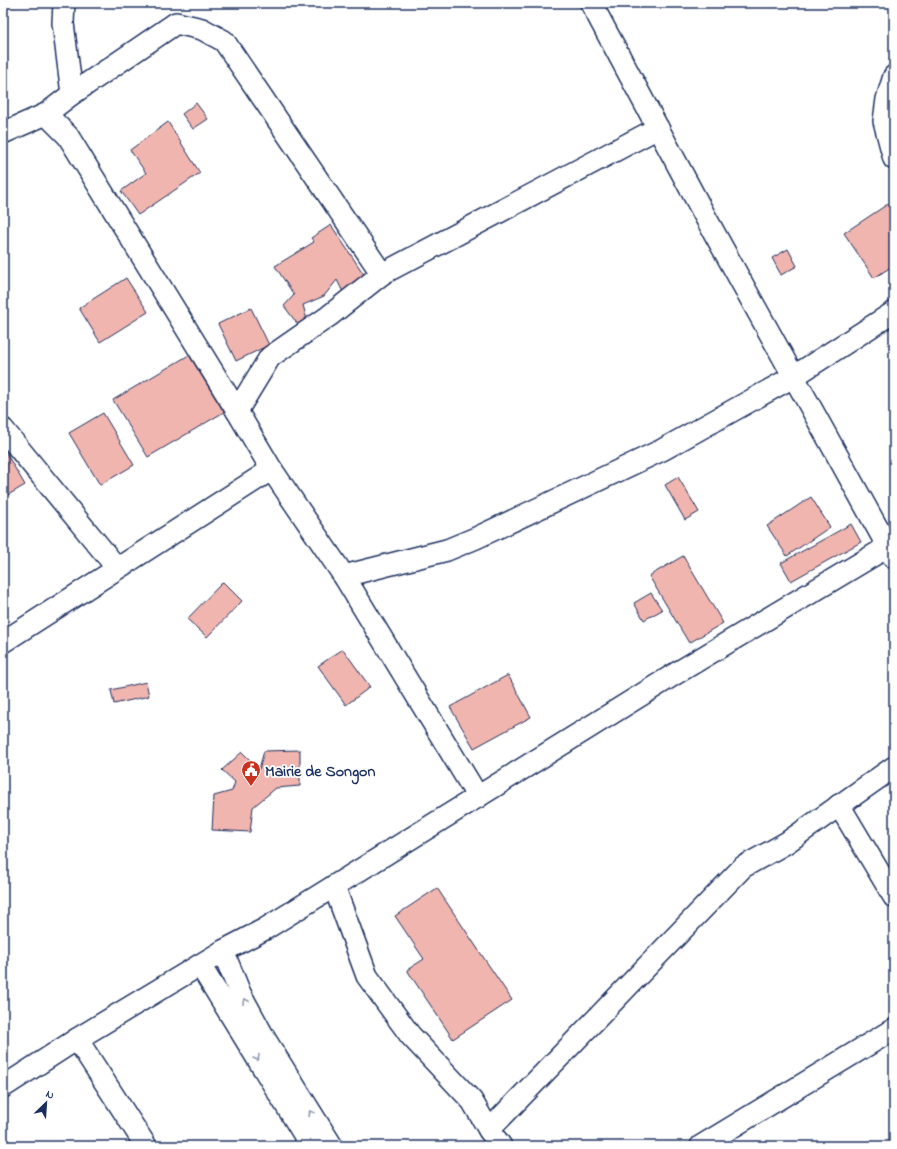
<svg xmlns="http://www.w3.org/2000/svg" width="897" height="1149" font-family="'Indie Flower',sans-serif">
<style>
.building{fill:#f1b5af;stroke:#1b2f5e}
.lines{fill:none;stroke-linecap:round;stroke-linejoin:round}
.minor-casing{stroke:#1b2f5e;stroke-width:24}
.minor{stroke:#fff;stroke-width:21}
.oneway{stroke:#8d97ae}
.labels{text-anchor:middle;stroke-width:3.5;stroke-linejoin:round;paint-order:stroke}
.poi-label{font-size:16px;font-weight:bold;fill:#1b2f5e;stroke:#fff;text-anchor:start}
</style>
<rect width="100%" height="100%" fill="#fff"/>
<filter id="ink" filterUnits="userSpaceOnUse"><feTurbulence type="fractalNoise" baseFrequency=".025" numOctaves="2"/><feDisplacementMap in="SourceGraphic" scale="8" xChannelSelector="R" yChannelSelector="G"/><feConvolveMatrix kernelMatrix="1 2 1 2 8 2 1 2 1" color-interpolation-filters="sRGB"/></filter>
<g filter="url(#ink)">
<g class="building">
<polygon points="196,103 208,119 193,129 182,114"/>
<polygon points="168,122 200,173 138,215 121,191 146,173 130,150"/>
<polygon points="894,200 894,265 874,278 844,233"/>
<polygon points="331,225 367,279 344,294 337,280 324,296 303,305 307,320 299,326 284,306 294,295 275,266 314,242 311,238"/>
<polygon points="788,249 797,266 781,275 772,258"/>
<polygon points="126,278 148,312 100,342 79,308"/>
<polygon points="251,308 269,345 236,361 218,324"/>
<polygon points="189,355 224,412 148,457 113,400"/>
<polygon points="103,413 134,465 100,485 69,433"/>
<polygon points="3,448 25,485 3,498"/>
<polygon points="678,477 699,512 685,520 665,485"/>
<polygon points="811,497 830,527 787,556 767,526"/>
<polygon points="851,524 861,542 791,581 781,563"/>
<polygon points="683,556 723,623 689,643 649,576"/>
<polygon points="223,582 242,601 207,637 187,619"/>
<polygon points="651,593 662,610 644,620 634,603"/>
<polygon points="343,649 370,687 346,705 318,666"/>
<polygon points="508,675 531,717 474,748 450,707"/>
<polygon points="146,682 149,696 114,704 111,690"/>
<polygon points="300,750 300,786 276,788 253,807 250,832 212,830 214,796 232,791 235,782 222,770 242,752 259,769 264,751"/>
<polygon points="437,888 512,1000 453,1039 407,970 424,959 395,916"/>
</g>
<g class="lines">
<g class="minor-casing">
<g id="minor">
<polyline points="64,3 63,23 72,94"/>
<polyline points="591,3 706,218 894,558"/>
<polyline points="894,76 887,99 884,121 894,159"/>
<polyline points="46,114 72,94 176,23 202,29 224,41 382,274"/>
<polyline points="3,133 46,114 68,136 237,411 272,470"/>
<polyline points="237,411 270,357 329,316 382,274 658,128"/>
<polyline points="3,429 117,568"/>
<polyline points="344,576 447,550 476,538 662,450 793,377 894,312"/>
<polyline points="3,642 263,475 272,470 344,576 478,797"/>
<polyline points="839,805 894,897"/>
<polyline points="334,886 367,976 410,1035 472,1101 489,1130 501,1146"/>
<polyline points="223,951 240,993 265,1039 332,1146"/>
<polyline points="200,965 311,1146"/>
<polyline points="77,1039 146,1146"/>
<polyline points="3,1087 77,1039 223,951 265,929 675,674 894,543"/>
<polyline points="489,1130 743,867 786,843 894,767"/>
<polyline points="701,1146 894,1029"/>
</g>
</g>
<use href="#minor" class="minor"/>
</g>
<defs><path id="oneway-chevron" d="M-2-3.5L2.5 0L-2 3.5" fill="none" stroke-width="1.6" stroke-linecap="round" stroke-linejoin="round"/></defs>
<g class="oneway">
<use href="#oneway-chevron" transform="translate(245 1001) rotate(-119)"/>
<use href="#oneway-chevron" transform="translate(257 1058) rotate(59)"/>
<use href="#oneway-chevron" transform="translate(311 1113) rotate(-122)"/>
</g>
</g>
<defs>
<g id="civic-pin" transform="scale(1)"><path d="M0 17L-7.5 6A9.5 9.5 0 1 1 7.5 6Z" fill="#c8321e" stroke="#fff"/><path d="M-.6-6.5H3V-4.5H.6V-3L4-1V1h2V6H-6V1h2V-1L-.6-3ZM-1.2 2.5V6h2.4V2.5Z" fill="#fff"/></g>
</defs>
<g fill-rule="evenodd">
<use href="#civic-pin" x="251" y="770"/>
</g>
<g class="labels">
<g class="poi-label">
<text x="265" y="776">Mairie de Songon</text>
</g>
</g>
<rect width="897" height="1149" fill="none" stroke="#fff" stroke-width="16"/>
<rect x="8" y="8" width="881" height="1133" fill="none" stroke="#1b2f5e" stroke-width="1.5" filter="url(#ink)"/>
<g transform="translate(46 1103) rotate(25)" stroke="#ffffff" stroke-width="3" paint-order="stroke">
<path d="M0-3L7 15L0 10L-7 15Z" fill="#1b2f5e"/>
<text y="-6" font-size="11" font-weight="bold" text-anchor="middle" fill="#1b2f5e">N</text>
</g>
</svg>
